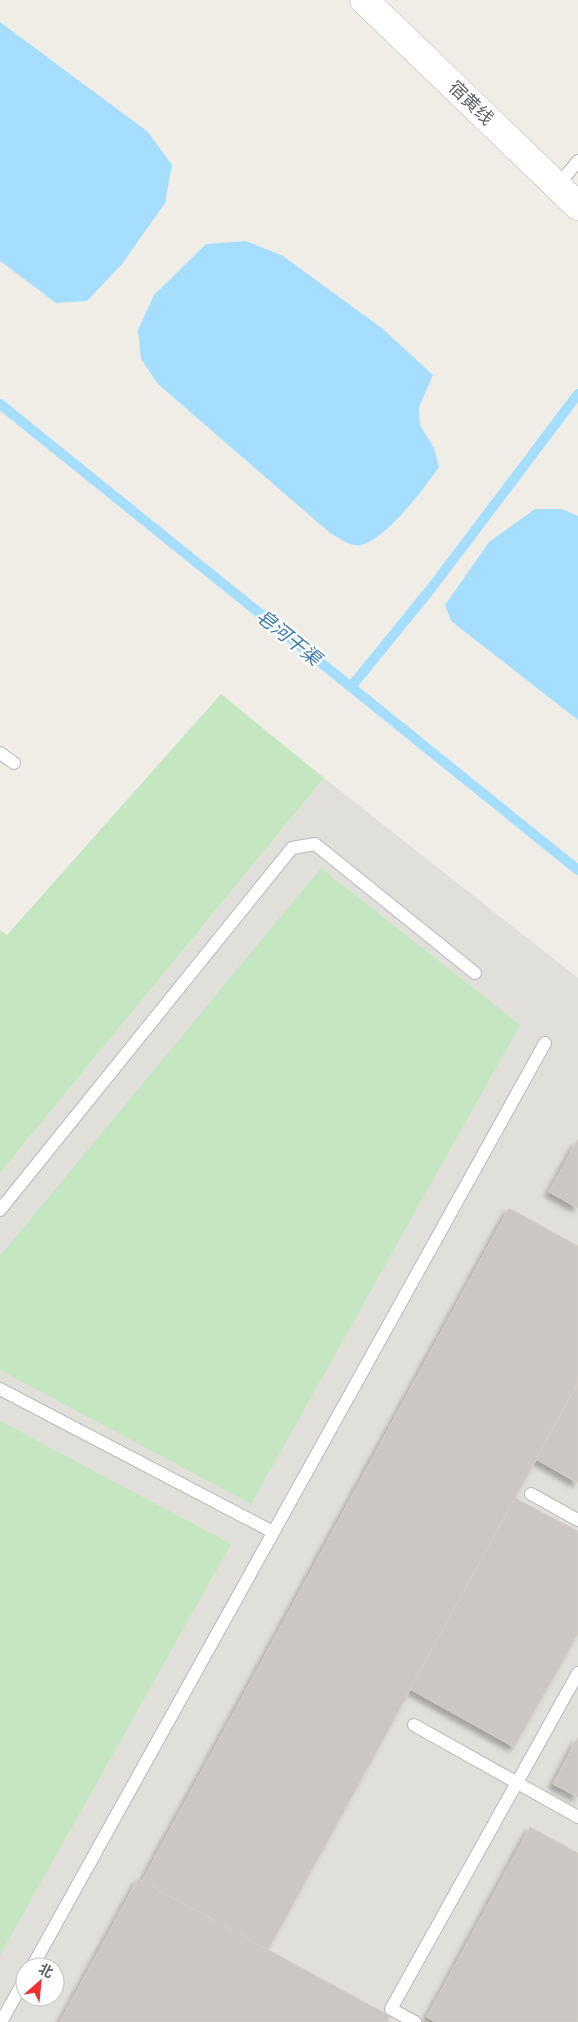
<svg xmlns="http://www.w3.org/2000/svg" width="578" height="2022" font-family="'PT Sans Narrow','Noto Sans SC',sans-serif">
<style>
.industrial{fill:#e1dfda;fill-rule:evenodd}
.green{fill:#c4e7c2}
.water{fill:#a6deff}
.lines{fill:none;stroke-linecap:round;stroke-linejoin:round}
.stream{stroke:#a6deff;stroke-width:10}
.building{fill:#cbc7c3;stroke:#d5cec4;filter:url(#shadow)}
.service-casing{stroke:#b6b8bc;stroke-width:14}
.secondary-casing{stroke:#b7bbbf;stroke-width:29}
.service{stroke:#fff;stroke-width:12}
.secondary{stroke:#fff;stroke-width:28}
.labels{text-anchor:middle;stroke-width:4.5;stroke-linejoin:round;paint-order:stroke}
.street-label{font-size:18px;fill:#5d6266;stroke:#fff}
.water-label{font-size:19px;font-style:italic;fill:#3e7aaa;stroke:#fff}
</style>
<defs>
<filter id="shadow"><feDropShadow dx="-4.5" dy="4.5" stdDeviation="2.5" flood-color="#0004"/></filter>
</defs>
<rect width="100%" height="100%" fill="#f0ede6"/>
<path class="industrial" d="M324,778L578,978V2022H0V1173ZM25,1967H55V1997H25Z"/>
<g class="green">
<polygon points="221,694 324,778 0,1173 0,930 7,935"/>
<polygon points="321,868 520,1025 251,1504 0,1370 0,1256"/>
<polygon points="0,1421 231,1544 0,1955"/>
</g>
<g class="water">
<polygon points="0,22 148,132 172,165 165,203 122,264 87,301 56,303 0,261"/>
<path d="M246,241L283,256L383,329L433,375L419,407L420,425L434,448L439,467C426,486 379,550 354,545C346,544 336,536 330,533L158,384L141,359L138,330L154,295L206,244Z"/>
<polygon points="535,509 562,509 578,516 578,720 451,621 445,605 489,542"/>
</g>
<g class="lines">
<g class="stream">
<polyline points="0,404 578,870"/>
<polyline points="351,687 433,586 578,394"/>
</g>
</g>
<g class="building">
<polygon points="578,1139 578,1208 549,1192"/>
<polygon points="509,1208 578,1246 578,1383 268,1950 142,1881"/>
<polygon points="578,1383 578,1483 536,1459"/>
<polygon points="515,1498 578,1531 578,1634 514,1747 410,1689"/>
<polygon points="578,1737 578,1797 553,1784"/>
<polygon points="530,1827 578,1853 578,2022 436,2022 427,2017"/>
<polygon points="138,1879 390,2016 387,2022 60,2022"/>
</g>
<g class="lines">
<g class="service-casing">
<g id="service">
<polyline points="557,186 578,161"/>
<polyline points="0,753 14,763"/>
<polyline points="0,1210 292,848 315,844 475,973"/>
<polyline points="0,1389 273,1532"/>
<polyline points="531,1494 578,1520"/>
<polyline points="414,1725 578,1817"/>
<polyline points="32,1967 545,1043"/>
<polyline points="1,2022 25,1979"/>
<polyline points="415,2022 391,2009 578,1673"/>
</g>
</g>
<g class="secondary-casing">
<polyline id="secondary" points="364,0 578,206"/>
</g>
<use href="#service" class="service"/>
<use href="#secondary" class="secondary"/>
</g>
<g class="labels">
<g class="street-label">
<text transform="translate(471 103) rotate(44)" y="6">宿黄线</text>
</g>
<g class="water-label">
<text transform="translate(289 637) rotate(39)" y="7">皂河干渠</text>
</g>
</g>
<g transform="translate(40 1982) rotate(27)"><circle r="24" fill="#ffffff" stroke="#bec0c2"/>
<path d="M0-4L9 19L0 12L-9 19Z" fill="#ec3130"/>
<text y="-8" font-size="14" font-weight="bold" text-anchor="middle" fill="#5d6266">北</text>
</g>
</svg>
